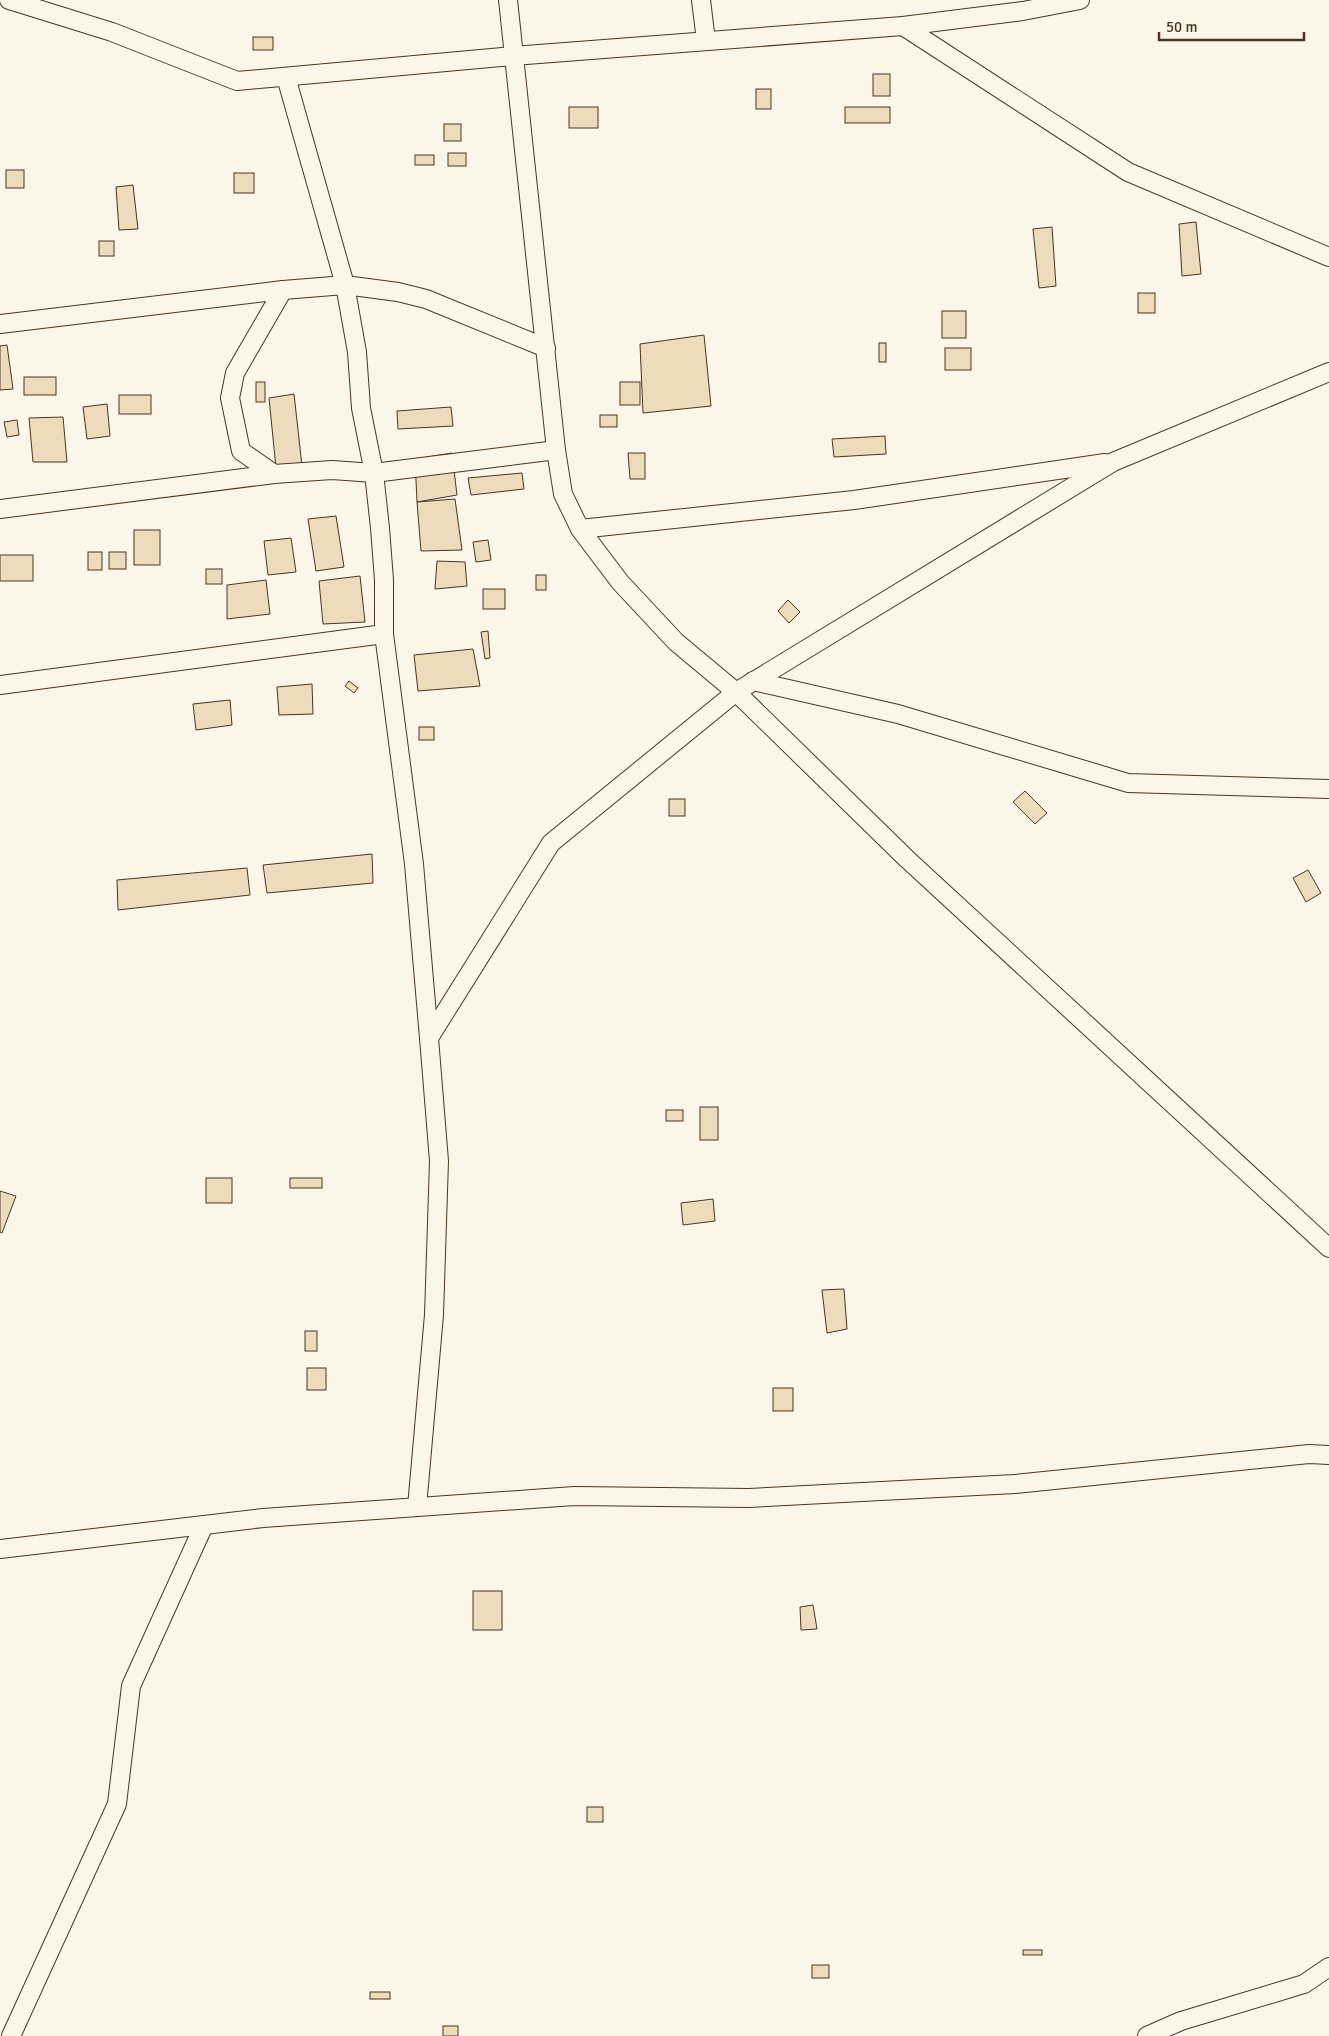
<svg xmlns="http://www.w3.org/2000/svg" width="1329" height="2036" font-family="Signika,sans-serif">
<style>
.building{fill:#ecdcbc;stroke:#4a3520}
.lines{fill:none;stroke-linecap:round;stroke-linejoin:round}
.street-casing{stroke:#4a3520;stroke-width:20}
.street{stroke:#fbf6e9;stroke-width:18}
</style>
<rect width="100%" height="100%" fill="#fbf6e9"/>
<g class="building">
<rect x="253" y="37" width="20" height="13"/>
<rect x="873" y="74" width="17" height="22"/>
<rect x="756" y="89" width="15" height="20"/>
<rect x="569" y="107" width="29" height="21"/>
<rect x="845" y="107" width="45" height="16"/>
<rect x="444" y="124" width="17" height="17"/>
<rect x="448" y="153" width="18" height="13"/>
<rect x="415" y="155" width="19" height="10"/>
<rect x="6" y="170" width="18" height="18"/>
<rect x="234" y="173" width="20" height="20"/>
<polygon points="133,185 138,229 119,230 116,187"/>
<polygon points="1196,222 1201,274 1182,276 1179,224"/>
<polygon points="1052,227 1056,286 1039,288 1033,229"/>
<rect x="99" y="241" width="15" height="15"/>
<rect x="1138" y="293" width="17" height="20"/>
<rect x="942" y="311" width="24" height="27"/>
<polygon points="704,335 711,406 643,413 640,344"/>
<rect x="879" y="343" width="7" height="19"/>
<polygon points="7,345 13,389 0,390 0,346"/>
<rect x="945" y="348" width="26" height="22"/>
<rect x="24" y="377" width="32" height="18"/>
<rect x="256" y="382" width="9" height="20"/>
<rect x="620" y="382" width="20" height="23"/>
<polygon points="294,394 302,466 276,468 269,398"/>
<rect x="119" y="395" width="32" height="19"/>
<polygon points="107,404 110,436 87,439 83,407"/>
<polygon points="451,407 453,426 398,429 397,411"/>
<rect x="600" y="415" width="17" height="12"/>
<polygon points="63,417 67,462 33,462 29,418"/>
<polygon points="17,420 19,435 7,437 4,422"/>
<polygon points="885,436 886,454 834,457 832,439"/>
<polygon points="452,453 457,495 417,502 415,459"/>
<polygon points="628,453 645,453 645,479 630,479"/>
<polygon points="522,473 524,489 471,495 468,478"/>
<polygon points="455,499 462,550 421,551 417,502"/>
<polygon points="336,516 344,567 316,571 308,519"/>
<rect x="134" y="530" width="26" height="35"/>
<polygon points="291,538 296,572 268,575 264,541"/>
<polygon points="488,540 491,560 476,562 473,542"/>
<rect x="88" y="552" width="14" height="18"/>
<rect x="109" y="552" width="17" height="17"/>
<rect x="0" y="555" width="33" height="26"/>
<polygon points="437,561 465,562 467,586 435,589"/>
<rect x="206" y="569" width="16" height="15"/>
<rect x="536" y="575" width="10" height="15"/>
<polygon points="360,576 365,622 323,624 319,581"/>
<polygon points="266,580 270,614 227,619 227,585"/>
<rect x="483" y="589" width="22" height="20"/>
<polygon points="788,600 800,612 789,623 778,611"/>
<polygon points="488,631 490,658 485,659 481,632"/>
<polygon points="473,649 480,686 418,691 414,655"/>
<polygon points="349,681 358,688 354,693 345,686"/>
<polygon points="312,684 313,714 279,715 277,687"/>
<polygon points="230,700 232,725 196,730 193,704"/>
<rect x="419" y="727" width="15" height="13"/>
<polygon points="1025,791 1047,813 1035,824 1013,802"/>
<rect x="669" y="799" width="16" height="17"/>
<polygon points="372,854 373,883 267,893 263,865"/>
<polygon points="247,868 250,895 118,910 117,880"/>
<polygon points="1308,870 1321,893 1306,902 1293,878"/>
<rect x="700" y="1107" width="18" height="33"/>
<rect x="666" y="1110" width="17" height="11"/>
<rect x="206" y="1178" width="26" height="25"/>
<rect x="290" y="1178" width="32" height="10"/>
<polygon points="0,1191 16,1196 2,1233 0,1232"/>
<polygon points="713,1199 715,1221 683,1225 681,1203"/>
<polygon points="844,1289 847,1329 827,1333 822,1290"/>
<rect x="305" y="1331" width="12" height="20"/>
<rect x="307" y="1368" width="19" height="22"/>
<rect x="773" y="1388" width="20" height="23"/>
<rect x="473" y="1591" width="29" height="39"/>
<polygon points="813,1605 817,1629 801,1630 800,1607"/>
<rect x="587" y="1807" width="16" height="15"/>
<rect x="1023" y="1950" width="19" height="5"/>
<rect x="812" y="1965" width="17" height="13"/>
<rect x="370" y="1992" width="20" height="7"/>
<rect x="443" y="2026" width="15" height="10"/>
</g>
<g class="lines">
<g class="street-casing">
<g id="street">
<polyline points="9,0 112,32 237,81 513,56 903,26 1128,172 1329,257"/>
<polyline points="508,0 556,450 563,494 580,529 620,582 676,642 736,692 907,859 1329,1248"/>
<polyline points="701,0 706,41"/>
<polyline points="903,26 1023,11 1080,0"/>
<polyline points="286,77 345,285 357,352 361,408 374,473 380,528 384,580 384,634 414,864 429,1038"/>
<polyline points="0,324 283,290 345,285 398,292 426,299 546,348"/>
<polyline points="274,474 241,451 230,398 235,373 283,290"/>
<polyline points="0,509 274,474 332,470 374,473 556,450"/>
<polyline points="580,529 854,500 1105,463"/>
<polyline points="753,681 898,714 1128,783 1329,789"/>
<polyline points="0,685 384,634"/>
<polyline points="417,1507 434,1315 439,1161 429,1038 551,843 736,692 1113,462 1329,372"/>
<polyline points="0,1549 263,1518 574,1496 749,1498 1015,1484 1309,1454 1329,1455"/>
<polyline points="11,2036 117,1804 131,1686 204,1525"/>
<polyline points="1147,2036 1181,2021 1304,1984 1329,1967"/>
</g>
</g>
<use href="#street" class="street"/>
</g>
<path d="M1159 32v8h145v-8" fill="none" stroke="#4a3520" stroke-width="2.5"/>
<text x="1166" y="32" font-size="15" fill="#4a3520" stroke="#fbf6e9" stroke-width="4" paint-order="stroke">50 m</text>
</svg>
